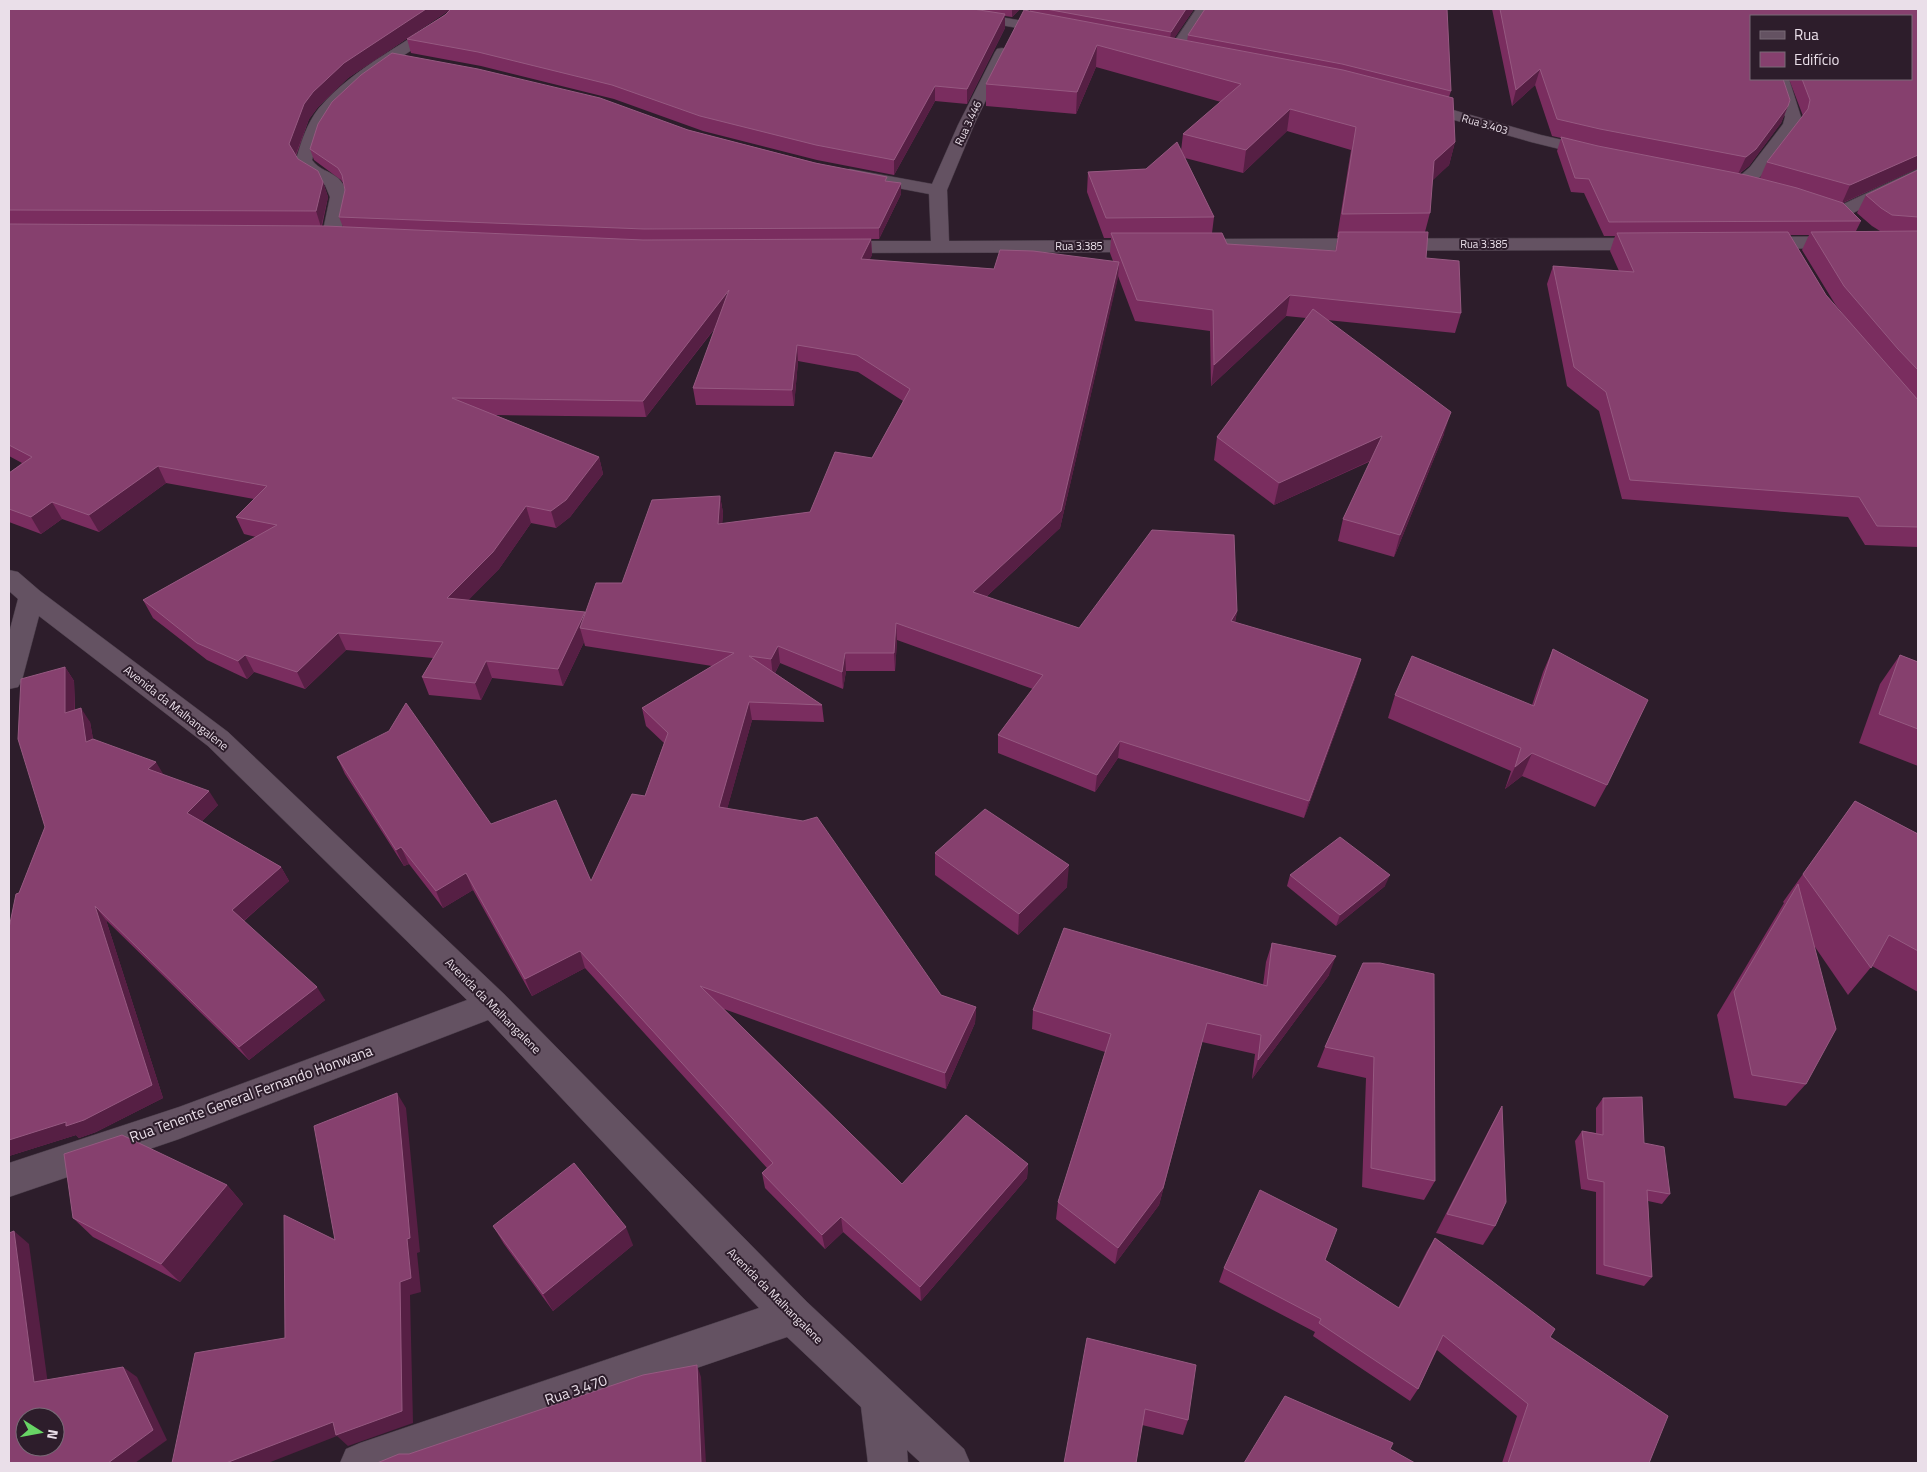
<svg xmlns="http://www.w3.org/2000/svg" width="1927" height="1472" font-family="'Titillium Web',sans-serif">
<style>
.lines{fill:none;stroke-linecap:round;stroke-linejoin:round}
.street-casing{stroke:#473b47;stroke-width:1}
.street{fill:#645262;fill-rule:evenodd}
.wall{fill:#7a2d5f;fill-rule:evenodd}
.shaded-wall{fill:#561f44}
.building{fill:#86406e;stroke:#965981;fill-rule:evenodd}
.labels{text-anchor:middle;stroke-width:4;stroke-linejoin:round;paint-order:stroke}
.far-street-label{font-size:11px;fill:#eadfe9;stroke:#2d1d2b}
.street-label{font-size:12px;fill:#eadfe9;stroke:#2d1d2b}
.near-street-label{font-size:15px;fill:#eadfe9;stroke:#2d1d2b}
</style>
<rect width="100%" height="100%" fill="#2d1d2b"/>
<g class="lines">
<g class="street-casing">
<g id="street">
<path d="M453,9H468L447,27L363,82L332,113L319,135L312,160C319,170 330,171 338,178C354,193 344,217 340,235L337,239L331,240L325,239L322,235L330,197L325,185L304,173L296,160C301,142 307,123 319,108C356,65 409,43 453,9Z"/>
<polygon points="923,9 953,9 1053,26 1058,27 1060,30 1058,33 1053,34 930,13"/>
<polygon points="1196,9 1210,9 1179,55 1169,55 1167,52"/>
<polygon points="1002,48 1007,49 1009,52 974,125 947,190 949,241 1147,240 1154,242 1156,246 1154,250 1147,252 835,253 828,251 826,247 828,243 835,241 931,241 929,194 850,179 844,178 841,174 844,170 850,169 932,184 958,125 995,52 997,49"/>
<path d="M1773,79H1789L1801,117L1799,125C1788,142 1766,177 1748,186C1744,188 1740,187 1736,186L1733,182L1750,167L1783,124L1785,117Z"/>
<polygon points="1418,100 1541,135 1602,149 1604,153 1602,157 1596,158 1531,142 1412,108 1410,105 1412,102"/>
<polygon points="1918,169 1918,181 1849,215 1843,216 1837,215 1834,211 1837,207"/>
<polygon points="1757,237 1918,236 1918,247 1757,249 1751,247 1748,243 1751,239"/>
<polygon points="1649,238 1656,240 1658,244 1656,248 1649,250 1212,251 1205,249 1203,245 1205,241 1212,239"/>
<polygon points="9,570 18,572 40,591 228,732 504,994 807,1302 964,1449 970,1463 921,1463 907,1450 908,1463 868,1463 861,1407 787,1337 419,1463 340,1463 346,1449 360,1443 759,1308 488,1020 179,1139 9,1197 9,1163 179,1107 467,1000 208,746 39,616 22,680 18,687 9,689 9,633 18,599 9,591"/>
</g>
</g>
<use href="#street" class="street"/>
</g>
<g class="wall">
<path d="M9,9H451L348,78L318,107L309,119L296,156L298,159L323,182L328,197L322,226L343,227L339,217L345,190L343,183L341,180L314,160L310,149L688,130L887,181L901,183V194L879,239H871L872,255L869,260L994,269L1113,261L1110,253L1111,238H1104L1087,192L1088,172L1146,169L1181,151L1183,134L1221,102L1096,67L1076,114L986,106V84L1030,12V9H1194L1174,38L1187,41L1188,35L1205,9L1451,91L1449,97L1455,142L1449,165L1432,180L1430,213L1425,232L1426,258L1461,313L1455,333L1327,320L1444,434L1394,557L1338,541L1343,519L1371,461L1274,505L1214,460L1217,437L1306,318L1286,316L1211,386L1210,331L1135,321L1118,276L1060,528L986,597L1079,628L1237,611L1235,623L1361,659L1356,676L1304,818L1118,758L1095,792L998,753V735L1033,689L897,640L895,671H846L843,689L780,663L775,673L822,705L824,722L752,720L727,809L941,995L976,1007L975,1023L946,1089L724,1009L902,1184L1028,1164L1027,1178L921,1301L843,1232L825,1249L765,1188L762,1173L767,1168L585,968L532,996L473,890L443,908L409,864L404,866L345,774L337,757L491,824L591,881L645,796L664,743L646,726L642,708L712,666L585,646L584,642L563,686L492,678L481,700L429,695L422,677L433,658L346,650L305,689L254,672L247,679L207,660L153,618L143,600L256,537L244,534L236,517L254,499L166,483L99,532L62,519L41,534L9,522V473L22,463L9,456ZM1287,131L1351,150L1337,237H1338L1335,251L1227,244L1212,233L1214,217L1185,158L1243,173ZM716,327L693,388L696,405L794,406L798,361L858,372L903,401L872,458L810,512L722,524L723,513L720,496L622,583L585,613V612L468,600L499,569L531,523L556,528L570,517L603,474L599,457L495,415L646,417Z"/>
<polygon points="451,9 1020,9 1012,17 1005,16 1005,28 967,104 935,101 894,175 817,160 703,131 614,99 481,66 411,53 407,39 445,15"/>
<path d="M1492,9H1918V168L1843,203L1861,221L1856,231H1880L1872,226L1857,213L1866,195L1918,170V547L1865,545L1848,517L1622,499L1599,411L1567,386L1547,284L1553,266L1619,271L1610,251L1615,236H1604L1584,193L1571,192L1557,151L1561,138L1552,136L1535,85L1512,106ZM1751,16L1911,79H1789L1803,116L1767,162L1760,178L1739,174L1749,166L1781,123L1788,106ZM1790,235H1809L1802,250L1835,304L1846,318L1826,295Z"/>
<polygon points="1553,649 1607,785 1595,807 1522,776 1505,789 1511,771 1388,718 1395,695 1532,705 1543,672"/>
<polygon points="1900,655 1918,662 1918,766 1859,743 1880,684"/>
<polygon points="65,667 74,681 75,710 90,722 93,739 164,775 218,805 202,821 281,867 289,881 244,921 325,1000 249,1060 106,920 163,1098 96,1132 79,1138 76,1135 9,1156 9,928 19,893 45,827"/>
<polygon points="1855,801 1918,834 1918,992 1872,966 1848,995 1815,947 1806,1084 1786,1106 1734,1098 1717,1015 1784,903 1783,902"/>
<polygon points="935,853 1067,887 1018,935 935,875"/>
<polygon points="1290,875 1385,886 1336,926 1287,886"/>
<polygon points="1272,943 1329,975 1252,1079 1255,1054 1202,1042 1159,1205 1115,1264 1056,1219 1058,1202 1105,1052 1032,1029 1033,1010 1263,985 1266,962"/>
<polygon points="1363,963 1435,1181 1424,1200 1362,1187 1366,1078 1317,1067 1325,1047"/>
<polygon points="1603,1098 1644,1143 1670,1194 1662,1204 1648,1201 1652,1277 1644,1286 1596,1274 1596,1192 1581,1189 1575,1141 1582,1131 1596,1133 1596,1108"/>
<polygon points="1502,1106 1495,1226 1483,1245 1436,1233 1491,1126"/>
<polygon points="227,1185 243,1204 180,1282 93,1237 73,1218"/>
<polygon points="493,1226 633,1245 553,1311 504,1244"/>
<polygon points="1435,1238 1550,1337 1649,1463 1502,1463 1517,1416 1437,1350 1418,1389 1410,1401 1313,1336 1315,1332 1219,1282 1224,1268 1325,1260 1398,1308 1427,1251"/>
<polygon points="1087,1338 1188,1420 1183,1435 1142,1425"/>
</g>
<g class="shaded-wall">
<polygon points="426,9 451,9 348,78 318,107 309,119 294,159 289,144 304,104 313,92 344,63"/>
<polygon points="1012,9 1020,9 1012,17"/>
<polygon points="1186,9 1194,9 1169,46 1171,32"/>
<polygon points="1005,14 1005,28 967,104 967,89"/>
<polygon points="1097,45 1096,67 1076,114 1077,92"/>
<polygon points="1540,69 1535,85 1512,106 1516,90"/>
<polygon points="935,86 935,101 894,175 894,160"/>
<polygon points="1788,106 1781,123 1749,166 1738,174 1746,157"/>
<polygon points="1290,109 1287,131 1243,173 1246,150"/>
<polygon points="1455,142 1449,165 1428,185 1434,161"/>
<polygon points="1918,155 1918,168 1842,203 1850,185"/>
<polygon points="323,182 328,197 321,227 316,211"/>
<polygon points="901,183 901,194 879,239 879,228"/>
<polygon points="871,239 872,255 862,275 861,259"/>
<polygon points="1119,262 1118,278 1060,528 973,609 973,592"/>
<polygon points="729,290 731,307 646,417 643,401"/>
<polygon points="1290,295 1286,316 1211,386 1214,365"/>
<polygon points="797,345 798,361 794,406 792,390"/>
<polygon points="1451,412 1444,434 1394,557 1400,535"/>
<polygon points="1382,436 1376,458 1274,505 1279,483"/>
<polygon points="599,457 603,474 570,517 556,528 551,511"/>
<polygon points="158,466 166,483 99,532 89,515"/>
<polygon points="720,496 723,513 721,541 718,524"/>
<polygon points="52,502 62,519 41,534 31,517"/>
<polygon points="526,506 531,523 499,569 453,616 447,598"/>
<polygon points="1237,611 1234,628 1231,621"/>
<polygon points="585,612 590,629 580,628 584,642 563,686 558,669"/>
<polygon points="896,623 897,640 895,671 894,653"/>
<polygon points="338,633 346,650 305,689 297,672"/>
<polygon points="778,646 780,663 773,677 771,659"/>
<polygon points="845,653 846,671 843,689 842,672"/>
<polygon points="245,655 254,672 247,679 238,661"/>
<polygon points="1361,659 1356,676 1304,818 1309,801"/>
<polygon points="486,661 492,678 481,700 475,683"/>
<polygon points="65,667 74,681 75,727 65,713"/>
<polygon points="749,702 752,720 723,824 719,807"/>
<polygon points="81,708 90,722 96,756 86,742"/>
<polygon points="1120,741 1118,758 1095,792 1097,775"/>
<polygon points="1532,753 1522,776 1505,789 1515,767"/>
<polygon points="156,762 165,777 148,769"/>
<polygon points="209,791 218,805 196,827 187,813"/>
<polygon points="401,847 409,864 404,866 396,850"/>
<polygon points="1069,865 1067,887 1018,935 1019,914"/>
<polygon points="281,867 289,881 241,923 232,910"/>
<polygon points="466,873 473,890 443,908 436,891"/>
<polygon points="1390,875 1385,886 1336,926 1340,915"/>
<polygon points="95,906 106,920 163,1098 96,1132 79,1138 76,1135 9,1156 9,1140"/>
<polygon points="580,951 585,968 532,996 525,979"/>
<polygon points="1336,956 1329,975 1252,1079 1258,1060"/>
<polygon points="317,987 325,1000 249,1060 239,1047"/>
<polygon points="976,1007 975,1023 946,1089 945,1073"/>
<polygon points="1207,1023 1159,1205 1115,1264 1118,1248"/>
<polygon points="397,1093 406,1108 420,1252 417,1253 421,1292 410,1295 413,1423 348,1446 337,1436 268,1463 226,1463 400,1282"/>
<polygon points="1028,1164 1027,1178 921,1301 920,1287"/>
<polygon points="227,1185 243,1204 180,1282 161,1264"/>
<polygon points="841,1217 843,1232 825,1249 822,1235"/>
<polygon points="626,1227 633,1245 553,1311 543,1294"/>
<polygon points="14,1231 29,1244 49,1392 34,1382"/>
<polygon points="697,1365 701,1377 706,1463 701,1463"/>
<polygon points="123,1367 137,1377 167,1440 135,1463 108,1463"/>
</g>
<g class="building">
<polygon points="9,9 426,9 344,63 313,92 304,104 289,144 298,159 318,171 323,182 316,211 9,210"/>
<polygon points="451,9 973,9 1005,14 967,89 935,86 894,160 816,145 700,116 612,85 478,52 407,39 445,15"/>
<polygon points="1046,9 1186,9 1171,32"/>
<polygon points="1205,9 1447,9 1451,91 1342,64 1188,35"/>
<polygon points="1500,9 1918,9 1918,155 1850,185 1767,162 1808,109 1810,100 1802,79 1911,79 1911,16 1751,16 1751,79 1783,79 1790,100 1788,106 1756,149 1746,157 1600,129 1557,119 1540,69 1516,90"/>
<polygon points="1024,10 1343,70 1453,98 1455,142 1434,161 1430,213 1342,214 1356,127 1290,109 1246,150 1183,134 1241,84 1097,45 1077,92 986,84"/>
<polygon points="392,53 478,69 600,98 688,130 815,163 887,177 885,181 901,183 879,228 644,229 339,217 345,190 342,175 338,168 310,149 318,124 332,102 361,75"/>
<polygon points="1561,137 1598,146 1746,175 1797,188 1843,203 1861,221 1609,222 1589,179 1575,178"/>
<polygon points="1177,142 1214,217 1106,218 1088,172 1146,169"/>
<polygon points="1918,170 1918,217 1892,215 1881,208 1866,195"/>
<polygon points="9,224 325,226 643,240 871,239 861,259 994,269 1000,250 1033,251 1119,262 1061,511 973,592 1079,628 1152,530 1234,535 1237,611 1231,621 1361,659 1309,801 1120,741 1097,775 998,735 1043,675 896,623 894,653 845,653 842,672 778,646 771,659 749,656 822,705 749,702 719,807 803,821 817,817 941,995 976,1007 945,1073 700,986 902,1184 966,1115 1028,1164 920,1287 841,1217 822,1235 762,1173 773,1163 580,951 525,979 466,873 436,891 401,847 396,850 337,757 389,731 406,703 491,824 556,800 591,881 632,794 645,796 668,733 642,708 734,653 580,628 596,583 622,583 652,500 720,496 718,524 810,512 835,452 872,458 910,389 857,355 797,345 792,390 693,388 729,290 643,401 452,398 599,457 566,500 551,511 526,506 493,552 447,598 585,612 558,669 486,661 475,683 422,677 443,642 338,633 297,672 245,655 238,661 197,643 143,600 277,525 236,517 267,486 158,466 89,515 52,502 31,517 9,509 9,473 32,457 9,445"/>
<polygon points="1918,231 1918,370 1898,349 1844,286 1811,232"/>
<polygon points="1339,232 1428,232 1426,258 1459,261 1461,313 1290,295 1214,365 1213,310 1137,300 1111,233 1222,233 1227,244 1336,251"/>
<polygon points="1788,232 1826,295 1918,400 1918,527 1877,526 1859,497 1630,480 1606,392 1574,367 1553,266 1634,272 1617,233"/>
<polygon points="1313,309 1451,412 1400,535 1343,519 1382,436 1279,483 1217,437"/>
<polygon points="1553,649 1648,700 1607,785 1532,753 1515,767 1521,748 1395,695 1412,656 1534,706"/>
<polygon points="1900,655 1918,662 1918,729 1879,714"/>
<polygon points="65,667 65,713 81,708 86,742 93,739 156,762 148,769 209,791 187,813 281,867 232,910 317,987 239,1047 95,906 152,1085 84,1120 66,1126 66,1122 9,1140 9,928 16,894 19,893 45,827 18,739 21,679"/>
<polygon points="1855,801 1918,834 1918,951 1889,935 1871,968 1803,874"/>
<polygon points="985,809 1069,865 1019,914 935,853"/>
<polygon points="1340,837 1390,875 1340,915 1290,875"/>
<polygon points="1798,884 1836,1029 1806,1084 1752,1075 1734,992"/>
<polygon points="1064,928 1267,986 1272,943 1336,956 1258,1060 1261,1035 1207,1023 1163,1188 1118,1248 1058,1202 1111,1034 1033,1010"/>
<polygon points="1363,963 1380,963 1434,974 1435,1181 1371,1168 1374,1057 1325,1047"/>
<polygon points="397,1093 410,1238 407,1239 411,1278 400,1282 402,1411 336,1435 333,1422 226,1463 172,1463 195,1353 285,1338 284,1215 335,1240 314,1126"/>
<polygon points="1642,1097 1644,1143 1664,1147 1670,1194 1647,1190 1652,1277 1604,1265 1604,1182 1588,1179 1582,1131 1603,1135 1603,1098"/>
<polygon points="1502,1106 1506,1202 1495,1226 1447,1214"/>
<polygon points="122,1135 227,1185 161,1264 73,1218 64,1154"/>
<polygon points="574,1163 626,1227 543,1294 493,1226"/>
<polygon points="1260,1190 1337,1229 1325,1260 1399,1308 1435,1238 1555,1329 1550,1337 1668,1416 1649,1463 1508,1463 1528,1404 1443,1335 1418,1389 1319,1323 1321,1319 1224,1268"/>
<path d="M14,1231L34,1382L123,1367L153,1430L108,1463H9V1233ZM25,1417H55V1447H25Z"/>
<polygon points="1087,1338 1196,1365 1188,1420 1145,1409 1136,1463 1064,1463"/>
<polygon points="697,1365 701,1463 377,1463 399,1454 409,1454 643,1375"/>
<polygon points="1285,1396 1393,1443 1390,1449 1415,1463 1244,1463"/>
</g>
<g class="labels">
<g class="far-street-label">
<text transform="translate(968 123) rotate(-65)" y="4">Rua 3.446</text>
<text transform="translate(1485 124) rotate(16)" y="4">Rua 3.403</text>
<text x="1484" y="248">Rua 3.385</text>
<text x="1079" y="250">Rua 3.385</text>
</g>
<g class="street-label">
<text transform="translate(176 708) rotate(38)" y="4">Avenida da Malhangalene</text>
<text transform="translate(493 1006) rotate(45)" y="4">Avenida da Malhangalene</text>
<text transform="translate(775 1296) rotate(45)" y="4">Avenida da Malhangalene</text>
</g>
<g class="near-street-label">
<text transform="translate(251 1094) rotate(-20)" y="5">Rua Tenente General Fernando Honwana</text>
<text transform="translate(576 1390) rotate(-19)" y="5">Rua 3.470</text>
</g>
</g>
<rect width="1927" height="1472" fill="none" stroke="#eadfe9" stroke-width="20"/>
<rect x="1750" y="15" width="162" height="65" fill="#2d1d2b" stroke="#796b77"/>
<rect x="1760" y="31" width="25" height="8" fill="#645262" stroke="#796b77"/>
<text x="1794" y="40" font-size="15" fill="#eadfe9">Rua</text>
<rect x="1760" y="52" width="25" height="15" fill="#86406e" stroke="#796b77"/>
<text x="1794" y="65" font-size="15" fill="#eadfe9">Edifício</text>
<g transform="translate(40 1432) rotate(101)"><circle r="24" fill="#2d1d2b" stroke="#796b77"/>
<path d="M0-4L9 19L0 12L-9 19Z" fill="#68d465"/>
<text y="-8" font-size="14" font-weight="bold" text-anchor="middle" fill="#eadfe9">N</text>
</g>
</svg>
